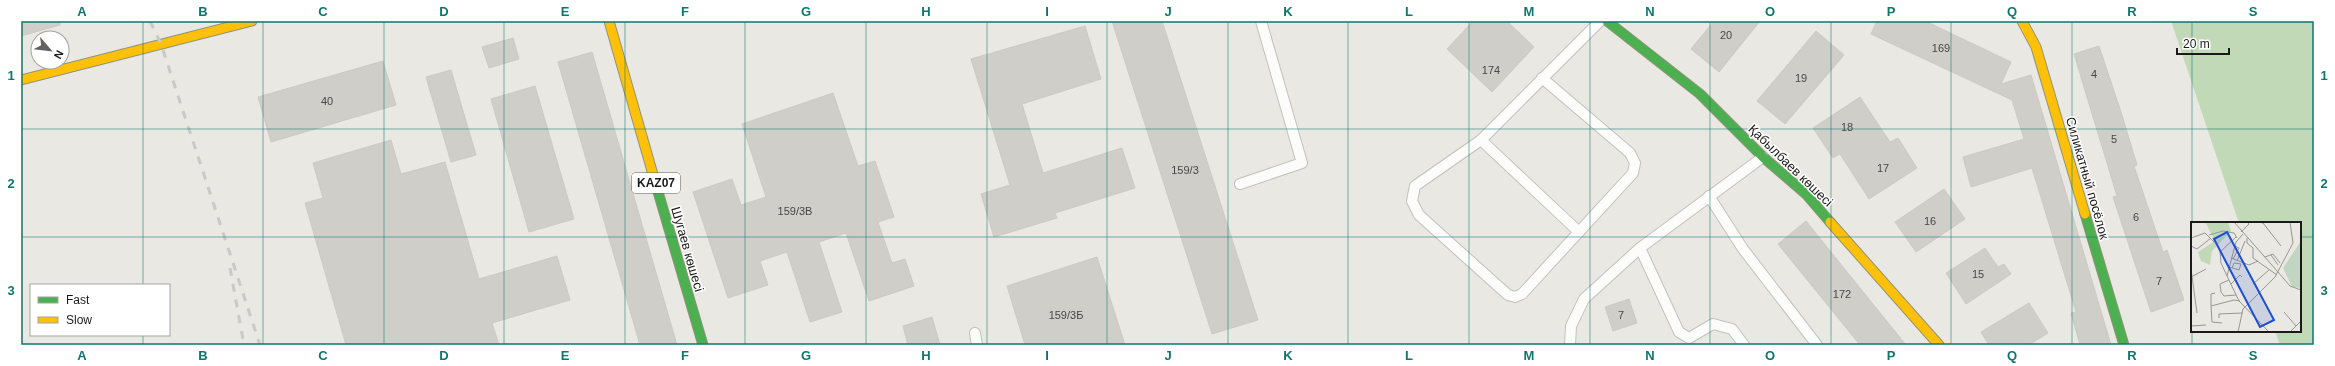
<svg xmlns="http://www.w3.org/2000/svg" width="2335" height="366" font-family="Helvetica,sans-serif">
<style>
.forest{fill:#c1d9b7}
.building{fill:#d0cec9;stroke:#cdc9c4}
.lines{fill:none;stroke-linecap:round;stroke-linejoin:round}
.lane-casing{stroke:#c2c1be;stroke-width:12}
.fast-casing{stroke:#8f937b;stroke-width:11}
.slow-casing{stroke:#8f937b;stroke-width:11}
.lane{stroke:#fcfcfb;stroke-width:10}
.fast{stroke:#4caf50;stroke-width:9}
.slow{stroke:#ffc107;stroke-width:9}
.rail{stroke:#c9c9c8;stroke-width:3;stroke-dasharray:8 8;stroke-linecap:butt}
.grid{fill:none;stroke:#0f766e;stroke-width:1;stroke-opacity:0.55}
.labels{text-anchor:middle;stroke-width:3;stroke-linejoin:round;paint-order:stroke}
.number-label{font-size:11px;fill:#484746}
.shield{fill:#fff;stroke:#5f5f5f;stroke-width:1}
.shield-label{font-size:12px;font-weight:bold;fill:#1a1a1a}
.street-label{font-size:13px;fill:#1a1a1a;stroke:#fff}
.inset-road{fill:none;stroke:#979692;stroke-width:1}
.view{fill:#1d4ed8;fill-opacity:0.15;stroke:#1d4ed8;stroke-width:2}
.inset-edge{fill:none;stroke:#1a1a1a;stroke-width:2}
.neatline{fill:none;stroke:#0f766e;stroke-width:1.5}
.grid-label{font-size:13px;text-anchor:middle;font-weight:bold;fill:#0f766e}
</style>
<rect width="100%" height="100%" fill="#eae8e2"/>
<polygon class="forest" points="2171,21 2314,22 2314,345 2280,345 2275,331 2300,331 2300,223 2239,223"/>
<g class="building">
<polygon points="21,21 60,21 60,25 21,36"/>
<polygon points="1112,21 1162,21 1258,320 1212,334"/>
<polygon points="1473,21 1507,21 1534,47 1492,92 1447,49"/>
<polygon points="1714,21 1760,21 1719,72 1691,49"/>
<polygon points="1877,21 1925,21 2011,62 2001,84 2031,75 2111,345 2080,345 2071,313 2076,312 2032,168 1971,187 1963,157 2024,139 2012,100 1871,34"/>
<polygon points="1085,26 1101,79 1022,104 1043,173 1122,148 1135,188 1055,213 1057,218 994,237 981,194 1010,185 971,59"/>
<polygon points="1816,31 1844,55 1785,124 1757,101"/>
<polygon points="513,38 519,59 489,68 482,47"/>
<polygon points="2099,46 2121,112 2137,165 2134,166 2163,252 2167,250 2184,300 2151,312 2113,197 2117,196 2074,54"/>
<polygon points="592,52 677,345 640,345 558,62"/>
<polygon points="383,61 396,105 271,142 258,97"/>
<polygon points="451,70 476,155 451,162 426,77"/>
<polygon points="535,86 574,219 529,232 491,99"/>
<polygon points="833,93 858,166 875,161 894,217 878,222 892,263 905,259 914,286 869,301 846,233 819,242 842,312 810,322 787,252 760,261 768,285 728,298 693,192 732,179 741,205 766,197 742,124"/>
<polygon points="1860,97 1890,142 1898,138 1917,168 1869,199 1840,154 1833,158 1813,128"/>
<polygon points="391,140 401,174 445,162 479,279 557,256 570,300 492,323 499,345 346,345 305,203 323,198 313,163"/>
<polygon points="1944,189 1965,219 1916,252 1895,222"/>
<polygon points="1806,221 1906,345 1860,345 1778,244"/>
<polygon points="1985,248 1998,267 2004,264 2011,274 1966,304 1946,273"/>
<polygon points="1097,257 1125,345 1025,345 1007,286"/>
<polygon points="1629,299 1637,323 1613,331 1605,307"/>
<polygon points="2029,303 2048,333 2029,345 1989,345 1981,332"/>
<polygon points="932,317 940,345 908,345 903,326"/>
</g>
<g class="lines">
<g class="lane-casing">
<g id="lane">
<polyline points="1542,78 1630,153 1635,163 1633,173 1522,294 1515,297 1508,295 1419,215 1412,201 1415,186 1481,140 1600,21"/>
<polyline points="1481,140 1579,232"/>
<polyline points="1240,184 1302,163 1261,21"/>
<polyline points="1709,196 1743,249 1817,345"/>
<polyline points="1640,248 1679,332 1689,338 1713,324 1732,329 1744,345"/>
<polyline points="975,333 977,345"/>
<polyline points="1570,345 1571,326 1584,299 1640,248 1763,157"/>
</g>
</g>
<g class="fast-casing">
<g id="fast">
<polyline points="1607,21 1700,94 1763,157 1806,194 1830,222"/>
<polyline points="656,185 703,345"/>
<polyline points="2085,214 2124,345"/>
</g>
</g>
<g class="slow-casing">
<g id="slow">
<polyline points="609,21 656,185"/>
<polyline points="2022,21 2036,47 2085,214"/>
<polyline points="21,80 252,21"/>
<polyline points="1830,222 1939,345"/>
</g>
</g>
<use href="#lane" class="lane"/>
<use href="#fast" class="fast"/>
<use href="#slow" class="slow"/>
<g class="rail">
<polyline points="150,21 161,44 260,345"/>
<polyline points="230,268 244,345"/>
</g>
</g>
<path class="grid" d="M143,21V285M263,21V345M384,21V345M504,21V345M625,21V345M745,21V345M866,21V345M987,21V345M1107,21V345M1228,21V345M1348,21V345M1469,21V345M1590,21V345M1710,21V345M1831,21V345M1951,21V345M2072,21V345M2192,21V223M21,129H2314M21,237H2192M2300,237H2314M2192,331V345M143,335V345"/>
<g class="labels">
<g class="number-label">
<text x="1726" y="39">20</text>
<text x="1941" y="52">169</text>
<text x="1491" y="74">174</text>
<text x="2094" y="78">4</text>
<text x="1801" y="82">19</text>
<text x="327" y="105">40</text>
<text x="1847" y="131">18</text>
<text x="2114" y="143">5</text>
<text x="1883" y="172">17</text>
<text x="1185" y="174">159/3</text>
<text x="795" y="215">159/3В</text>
<text x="2136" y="221">6</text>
<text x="1930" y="225">16</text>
<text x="1978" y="278">15</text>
<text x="2159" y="285">7</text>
<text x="1842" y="298">172</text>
<text x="1066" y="319">159/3Б</text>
<text x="1621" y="319">7</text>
</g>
<rect class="shield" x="632" y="173" width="48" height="20" rx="3"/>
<g class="shield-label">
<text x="656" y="187">KAZ07</text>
</g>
<g class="street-label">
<text transform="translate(1791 165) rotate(44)" y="5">Қабылбаев көшесі</text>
<text transform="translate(2088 178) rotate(74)" y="5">Силикатный посёлок</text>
<text transform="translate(688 249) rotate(74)" y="5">Шугаев көшесі</text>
</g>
</g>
<g transform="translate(2191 222)">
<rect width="110" height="110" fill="#eae8e2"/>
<path d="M14,0H37L40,9L21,29L19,43L10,39L7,30L24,19Z" fill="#c1d9b7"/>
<path d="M110,19V66L101,65L92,46Z" fill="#c1d5c3"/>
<path class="inset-road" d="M43,0L87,50M68,0L72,1L90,24M50,10L58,2L56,0M52,12L45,20L36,54L48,79L78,110M18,13L32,9L43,11L46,16M0,16L14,11L23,20M56,16V21L62,26V36L86,53M0,24L6,27L20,16M80,33L87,43M74,35L82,32L89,41M40,36L58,43L67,39M42,37L48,26L44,24M46,39L54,19M38,45L48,48L50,42L43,41L41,46M0,47L6,91M87,50L99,64L110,68M36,54L30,41L29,30L45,15M0,55L15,47M38,58L29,62L30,70L33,74L45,73M40,62L49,53L51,55M62,62L78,48M24,71L20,72V84L43,78L49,79M20,84L21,100L31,101M93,90L105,104M28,96V92L51,91M0,104L15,103M47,110L52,87L84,55L102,21L99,0M99,110L110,99"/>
<path class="view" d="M36,10L83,98L69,105L23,17Z"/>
<rect width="110" height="110" class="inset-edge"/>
</g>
<rect width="2335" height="366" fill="none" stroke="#ffffff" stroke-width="44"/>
<rect x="30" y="284" width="140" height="52" fill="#ffffff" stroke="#a3a3a3"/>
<rect x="38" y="297" width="20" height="6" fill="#4caf50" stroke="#a3a3a3"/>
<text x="66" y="304" font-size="12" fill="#1a1a1a">Fast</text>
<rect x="38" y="317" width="20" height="6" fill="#ffc107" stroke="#a3a3a3"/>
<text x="66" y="324" font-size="12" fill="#1a1a1a">Slow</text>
<g transform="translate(50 50) rotate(118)"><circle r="19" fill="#ffffff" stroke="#a3a3a3"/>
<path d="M0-3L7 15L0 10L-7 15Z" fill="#636260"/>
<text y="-6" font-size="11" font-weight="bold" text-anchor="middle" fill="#1a1a1a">N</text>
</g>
<path d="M2177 48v6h52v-6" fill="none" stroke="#1a1a1a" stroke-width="2"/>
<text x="2183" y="48" font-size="12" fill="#1a1a1a" stroke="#ffffff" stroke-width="3" paint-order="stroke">20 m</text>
<rect x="22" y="22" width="2291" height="322" class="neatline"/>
<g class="grid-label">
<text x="82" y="16">A</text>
<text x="203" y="16">B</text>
<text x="323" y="16">C</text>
<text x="444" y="16">D</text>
<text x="565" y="16">E</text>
<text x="685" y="16">F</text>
<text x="806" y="16">G</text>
<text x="926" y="16">H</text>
<text x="1047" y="16">I</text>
<text x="1168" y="16">J</text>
<text x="1288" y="16">K</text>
<text x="1409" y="16">L</text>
<text x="1529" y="16">M</text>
<text x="1650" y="16">N</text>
<text x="1770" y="16">O</text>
<text x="1891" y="16">P</text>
<text x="2012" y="16">Q</text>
<text x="2132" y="16">R</text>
<text x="2253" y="16">S</text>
<text x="11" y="80">1</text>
<text x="2324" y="80">1</text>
<text x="11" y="188">2</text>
<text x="2324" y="188">2</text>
<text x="11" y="295">3</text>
<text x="2324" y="295">3</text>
<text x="82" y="360">A</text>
<text x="203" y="360">B</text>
<text x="323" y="360">C</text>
<text x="444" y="360">D</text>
<text x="565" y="360">E</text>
<text x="685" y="360">F</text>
<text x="806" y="360">G</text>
<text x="926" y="360">H</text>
<text x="1047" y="360">I</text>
<text x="1168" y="360">J</text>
<text x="1288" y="360">K</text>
<text x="1409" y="360">L</text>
<text x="1529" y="360">M</text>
<text x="1650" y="360">N</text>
<text x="1770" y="360">O</text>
<text x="1891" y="360">P</text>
<text x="2012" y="360">Q</text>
<text x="2132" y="360">R</text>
<text x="2253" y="360">S</text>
</g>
</svg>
